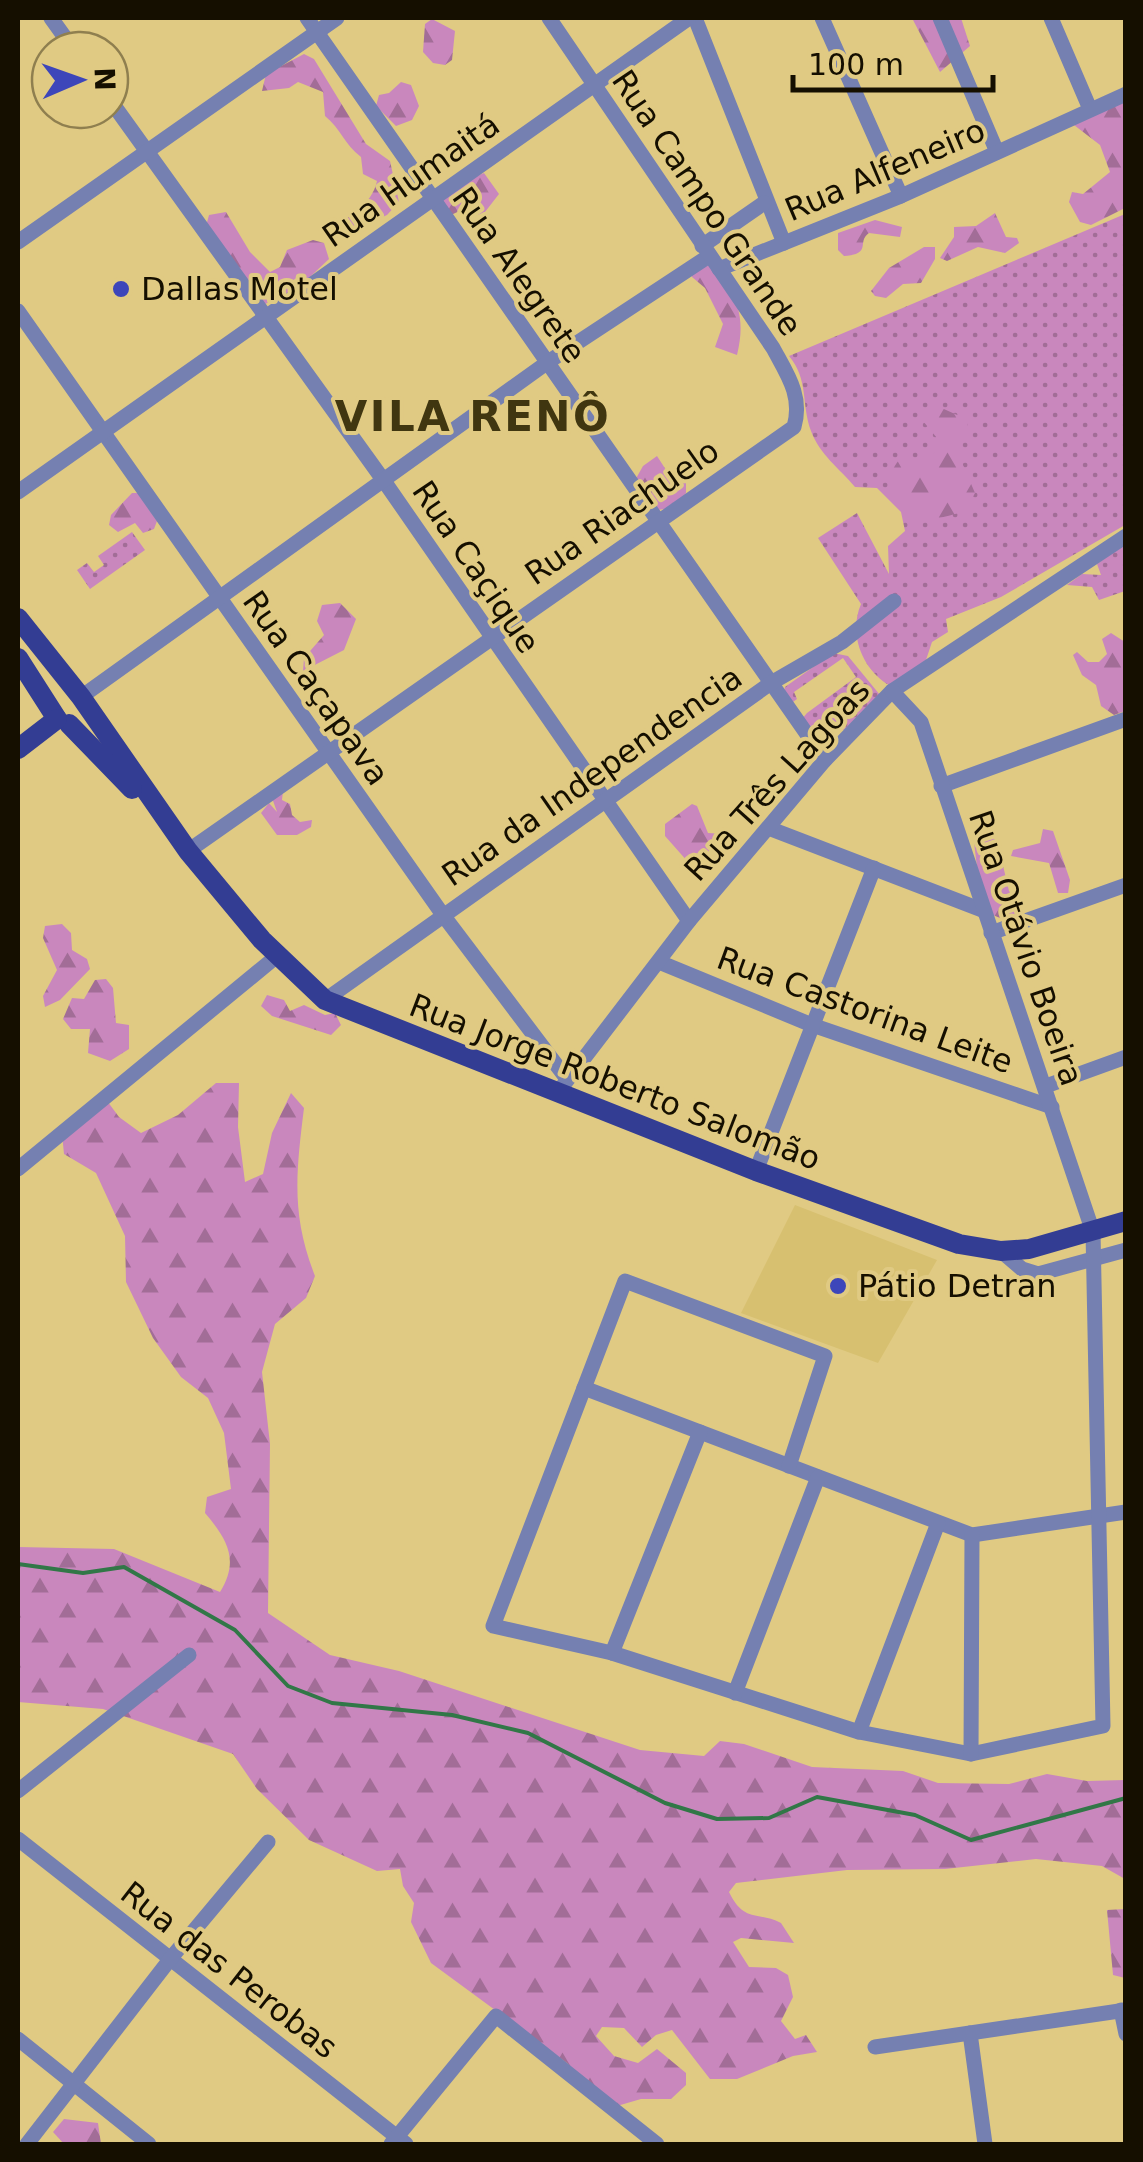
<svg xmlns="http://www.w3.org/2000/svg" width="1143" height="2162" font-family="'DejaVu Sans',sans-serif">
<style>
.built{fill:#d7c070}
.grass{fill:url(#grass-dots)}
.forest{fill:url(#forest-firs)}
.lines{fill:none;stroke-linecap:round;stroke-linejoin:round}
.stream{stroke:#317747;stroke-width:4}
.minor{stroke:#7580b1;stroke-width:15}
.major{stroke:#333d93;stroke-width:20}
.poi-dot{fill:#3d46ba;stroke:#e0ca83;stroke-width:4}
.labels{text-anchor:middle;stroke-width:8;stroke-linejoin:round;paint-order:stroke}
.street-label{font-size:32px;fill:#150f00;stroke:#e0ca83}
.poi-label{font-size:32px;fill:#150f00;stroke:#e0ca83;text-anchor:start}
.district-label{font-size:42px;font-weight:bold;letter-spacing:2.5px;fill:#403610;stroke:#e0ca83}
</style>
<defs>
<pattern id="grass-dots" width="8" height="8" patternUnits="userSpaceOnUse" patternTransform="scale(2.5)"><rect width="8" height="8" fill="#c987bd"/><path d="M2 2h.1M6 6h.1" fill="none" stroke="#a26d97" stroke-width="1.8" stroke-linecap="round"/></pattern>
<pattern id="forest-firs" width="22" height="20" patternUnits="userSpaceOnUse" patternTransform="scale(2.5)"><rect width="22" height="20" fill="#c987bd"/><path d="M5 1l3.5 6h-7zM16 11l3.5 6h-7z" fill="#a26d97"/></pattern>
</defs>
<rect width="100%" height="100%" fill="#e0ca83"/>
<polygon class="built" points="795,1205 937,1260 878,1363 741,1313"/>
<g class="grass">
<path d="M1125,214V525L1001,597L946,619L948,632L932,642L926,660L892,686L887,684C860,666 849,632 861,604L818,538L857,513L889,574L888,546L905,531L901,512L877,488L855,487C839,468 820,455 811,431C801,404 809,380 789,356Z"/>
<polygon points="132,532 145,550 90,589 77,570 87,563 94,572 104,565 98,556"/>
<polygon points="1125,544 1125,591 1099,600 1092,587 1067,585 1082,574 1101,575 1097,564"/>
<polygon points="833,653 848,656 880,695 844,730 807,729 801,720 807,713 856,677 843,658 794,692 797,699 793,702 783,697 785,687"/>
</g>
<g class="forest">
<polygon points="912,18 961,18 970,46 940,72"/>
<polygon points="432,19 455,31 452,60 445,65 433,63 423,52 425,24"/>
<path d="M304,54L314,59L366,144L390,161L399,202L387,215L331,241L329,231C348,217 372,205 377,181L363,174L361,157C344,144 341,129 325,116L323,92L298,82L289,88L262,91L266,74Z"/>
<polygon points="401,82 411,85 419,106 412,120 396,126 376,106 379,95 389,93"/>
<polygon points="1125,95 1125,208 1091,225 1080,222 1069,202 1072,192 1083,194 1110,172 1100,145 1074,125"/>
<polygon points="484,173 499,194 485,212 475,216 466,208 451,215 436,194"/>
<polygon points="226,212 250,252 270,272 280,267 287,250 313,240 324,243 329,259 295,291 265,304 232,267 206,226 209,215"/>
<polygon points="995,213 1006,237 1017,238 1019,243 1005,253 978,247 947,261 940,258 954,237 954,227 976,226"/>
<path d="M875,220L902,227L900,237L869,233C856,242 873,254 844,256L838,250V233Z"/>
<polygon points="924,247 935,247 935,259 921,283 903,284 886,298 875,296 871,291 889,268"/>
<path d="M712,264C736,294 747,316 737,355L715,347L723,324L705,288L692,277V271Z"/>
<path d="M935,405L966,419L969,431L957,451L975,493L965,512C952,514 937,520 924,520C893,519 880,482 899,460L929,456L939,449L937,438L923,421L925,410Z"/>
<polygon points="657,456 670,476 686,481 686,493 676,507 652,511 634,482 643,466"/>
<polygon points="132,493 138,493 157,521 154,529 143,533 135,523 118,532 109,525 111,515"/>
<polygon points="340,603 356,619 344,650 303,671 304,658 324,635 317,621 322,605"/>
<polygon points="1111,633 1125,642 1125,711 1114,715 1101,706 1096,685 1082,675 1073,655 1077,652 1088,662 1099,662 1107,654 1102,639"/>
<polygon points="283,791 282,800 290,804 292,815 300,822 312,820 311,827 297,835 277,835 261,813 269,803 277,812 272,798"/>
<polygon points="692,804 697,806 708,833 725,834 728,845 712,846 700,866 688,862 665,836 665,824"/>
<polygon points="1043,829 1053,831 1070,880 1068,893 1058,893 1049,863 1011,856 1013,850 1040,843"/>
<polygon points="981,833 997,840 1009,891 1022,905 1021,916 1013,924 982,910 974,842"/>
<polygon points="62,924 71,933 72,950 87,959 90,969 60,1000 45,1007 43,996 57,970 43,938 45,926"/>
<polygon points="106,979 113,988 116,1023 129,1025 129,1049 110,1061 88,1053 90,1029 71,1029 63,1019 72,998 84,999 95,980"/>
<polygon points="267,995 284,1000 290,1011 304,1005 325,1015 335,1013 341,1025 331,1035 272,1016 261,1006"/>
<path d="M216,1083H239L238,1127L245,1182L263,1174L272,1133L291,1093L304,1108C296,1173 291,1215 315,1276L306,1298L275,1324L262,1372L270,1444L268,1613L330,1655L399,1671L640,1750L704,1756L720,1741L744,1744L812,1767L903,1771L938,1783L1009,1784L1047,1774L1087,1781L1125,1780V1879L1102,1866L1036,1859L945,1869L847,1870L736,1883L729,1892C744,1923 757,1911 781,1923L794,1943L741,1938L733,1942L749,1967L776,1968L788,1975L793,1997L781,2021L795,2039L806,2035L817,2052L793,2056L737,2079H710L672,2030L656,2035L642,2047L624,2028L602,2027L596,2036L614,2056L638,2063L657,2049L686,2073V2085L671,2099H641L617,2106L602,2099L567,2063L431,1963L411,1922L414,1903L403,1886L400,1869L377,1871L309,1840L257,1789L233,1754L103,1709L18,1702V1547L114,1549L220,1592C240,1560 227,1539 205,1513L207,1497L231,1489L224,1433L208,1398L181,1377L153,1338L126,1282L125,1236L96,1173L64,1154L62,1134L102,1094L119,1117L141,1133L178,1115Z"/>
<polygon points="1125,1909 1126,1909 1125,1978 1113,1975 1107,1910"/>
<polygon points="64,2119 98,2123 101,2144 64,2144 53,2132"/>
</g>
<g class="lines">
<polyline class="stream" points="18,1564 83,1573 124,1567 235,1630 288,1686 332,1703 452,1715 528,1733 665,1803 717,1819 769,1818 817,1797 915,1815 971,1840 1126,1798"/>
<g class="minor">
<polyline points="51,18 74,50"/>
<polyline points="307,18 825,760"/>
<polyline points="695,18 784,243"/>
<polyline points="822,18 901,196"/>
<polyline points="940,18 997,152"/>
<polyline points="1051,18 1090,109"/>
<polyline points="110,100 384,481 689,921"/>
<polyline points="18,242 337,18"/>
<polyline points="702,246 764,203"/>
<polyline points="719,269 901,196 1126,94"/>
<polyline points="18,311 443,915 567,1079"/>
<polyline points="18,492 689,18"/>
<polyline points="81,697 548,362 709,256"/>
<polyline points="941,786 1126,719"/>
<polyline points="771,829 982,910"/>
<path d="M188,851L794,427C803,396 787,374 773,348L549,18"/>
<polyline points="991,933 1126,885"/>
<polyline points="659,962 812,1025 1052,1107"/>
<polyline points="325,1000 771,683 842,642 894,601"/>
<polyline points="1046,1086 1126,1057"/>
<polyline points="562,1087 689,921 825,760 892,691 1126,536"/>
<polyline points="18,1169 277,956"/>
<polyline points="756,1171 874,868"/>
<polyline points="1001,1251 1022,1269 1038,1274 1126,1250"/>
<polyline points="584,1388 972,1535 1126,1512"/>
<polyline points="789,1466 825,1356 625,1281 493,1626 612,1653 859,1732 971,1754 1103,1726 1093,1232 921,722 892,691"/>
<polyline points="612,1653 700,1432"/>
<polyline points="735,1693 818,1477"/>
<polyline points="859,1732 938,1523"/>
<polyline points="971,1754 972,1535"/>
<polyline points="18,1791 189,1655"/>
<polyline points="18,1839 406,2144"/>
<polyline points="1121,2010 1126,2034"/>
<polyline points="970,2033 985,2144"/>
<polyline points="18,2039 149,2144"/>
<polyline points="875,2047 1126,2010"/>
<polyline points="27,2144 171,1958 268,1842"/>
<polyline points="391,2144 496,2016 657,2144"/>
</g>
<g class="major">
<polyline points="18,618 81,697 188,851 262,940 325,1000 756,1171 959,1244 1001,1251 1029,1249 1126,1221"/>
<polyline points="18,658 57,719"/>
<polyline points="69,724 132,789"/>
<polyline points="18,749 57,719"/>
</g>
</g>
<g class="poi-dot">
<circle cx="121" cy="289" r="10"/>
<circle cx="838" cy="1286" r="10"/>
</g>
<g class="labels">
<g class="street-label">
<text transform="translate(885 170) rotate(-23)" y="11">Rua Alfeneiro</text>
<text transform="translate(411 180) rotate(-35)" y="11">Rua Humaitá</text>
<text transform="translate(707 203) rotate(56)" y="11">Rua Campo Grande</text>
<text transform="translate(519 275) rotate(55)" y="11">Rua Alegrete</text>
<text transform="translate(622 512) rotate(-35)" y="11">Rua Riachuelo</text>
<text transform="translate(476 567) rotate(56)" y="11">Rua Caçique</text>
<text transform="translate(316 688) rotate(55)" y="11">Rua Caçapava</text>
<text transform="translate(592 776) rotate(-35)" y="11">Rua da Independencia</text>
<text transform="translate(777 780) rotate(-48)" y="11">Rua Três Lagoas</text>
<text transform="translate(1026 948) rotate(71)" y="11">Rua Otávio Boeira</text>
<text transform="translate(865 1010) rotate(20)" y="11">Rua Castorina Leite</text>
<text transform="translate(615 1082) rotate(21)" y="11">Rua Jorge Roberto Salomão</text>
<text transform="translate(229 1970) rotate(38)" y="11">Rua das Perobas</text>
</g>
<g class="poi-label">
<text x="141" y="300">Dallas Motel</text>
<text x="858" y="1297">Pátio Detran</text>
</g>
<g class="district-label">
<text x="473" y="431">VILA RENÔ</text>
</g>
</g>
<rect width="1143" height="2162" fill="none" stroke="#150f00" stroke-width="40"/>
<g transform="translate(80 80) rotate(88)"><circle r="48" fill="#e0ca83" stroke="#8f7f4f" stroke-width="2.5"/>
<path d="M0-8L18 38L0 25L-18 38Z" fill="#3d46ba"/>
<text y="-15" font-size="28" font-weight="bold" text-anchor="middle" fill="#150f00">N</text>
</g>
<path d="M793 75v15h200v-15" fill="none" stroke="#150f00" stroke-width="5"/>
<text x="808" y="75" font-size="30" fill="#150f00" stroke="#e0ca83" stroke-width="8" paint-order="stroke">100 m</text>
</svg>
